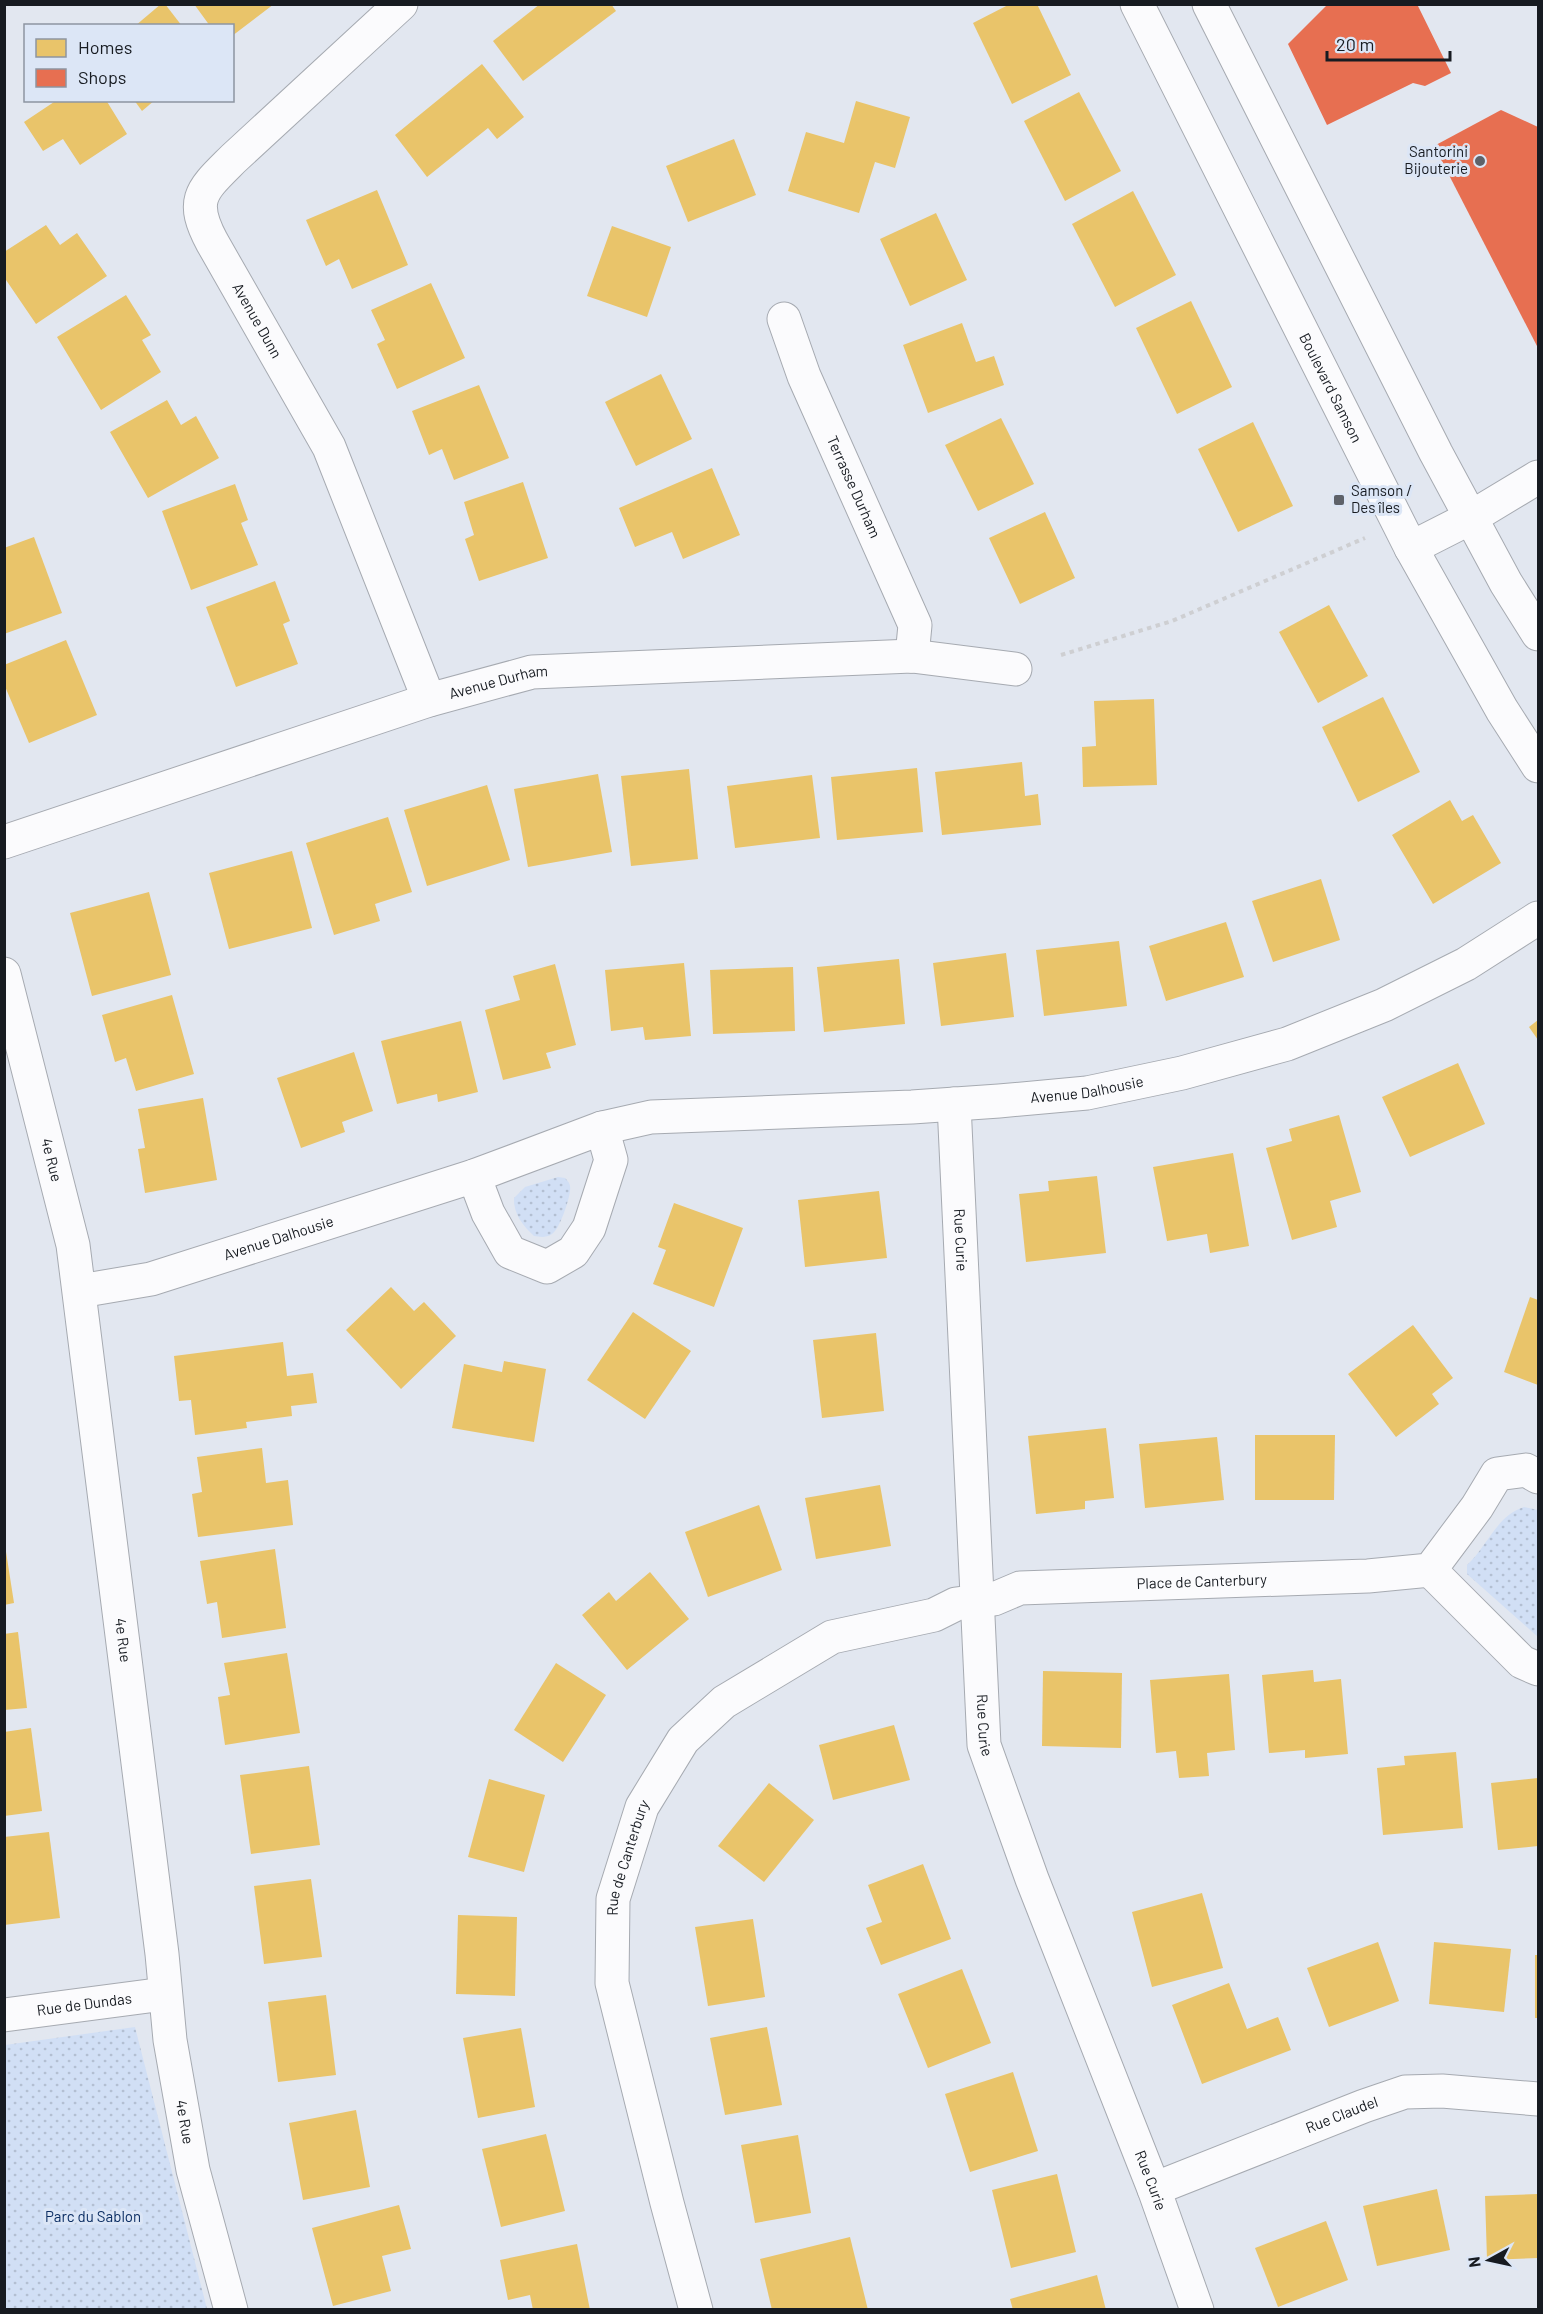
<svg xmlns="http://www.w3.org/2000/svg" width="1543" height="2314" font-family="Barlow,sans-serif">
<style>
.grass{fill:url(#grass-dots)}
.homes{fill:#e9c46a}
.shops{fill:#e76f51}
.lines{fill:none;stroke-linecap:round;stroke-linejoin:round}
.minor-casing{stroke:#a6aab1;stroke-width:35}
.tertiary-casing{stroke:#a6aab1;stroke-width:35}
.path{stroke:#cecfd2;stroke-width:4;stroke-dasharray:4.5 4.5;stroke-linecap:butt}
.minor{stroke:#fbfbfd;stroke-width:33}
.tertiary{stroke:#fbfbfd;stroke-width:33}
.poi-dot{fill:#5e6269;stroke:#dce6f6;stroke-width:2}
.labels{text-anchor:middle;stroke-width:6;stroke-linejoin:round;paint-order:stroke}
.poi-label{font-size:15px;fill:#171b21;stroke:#dce6f6;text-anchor:end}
.street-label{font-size:15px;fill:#171b21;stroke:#dce6f6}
.park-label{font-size:15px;fill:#0c2e63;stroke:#dce6f6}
</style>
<defs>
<pattern id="grass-dots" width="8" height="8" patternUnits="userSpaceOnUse" patternTransform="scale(1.5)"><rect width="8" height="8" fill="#d1dff5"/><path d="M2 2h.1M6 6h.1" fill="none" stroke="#b3bfd2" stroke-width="1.8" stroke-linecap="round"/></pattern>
</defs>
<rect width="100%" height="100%" fill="#e2e7f0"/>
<g class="grass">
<path d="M558,1177L565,1178C569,1182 571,1185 570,1191C569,1200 560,1229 552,1234C546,1238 540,1237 534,1236C523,1226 513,1213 514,1198L525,1187Z"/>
<path d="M1524,1507L1538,1510V1637L1467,1574V1565C1487,1547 1497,1515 1524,1507Z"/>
<polygon points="135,2027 207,2309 5,2309 5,2045"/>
</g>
<g class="homes">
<polygon points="161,4 165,4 182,26 135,26"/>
<polygon points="194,4 274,4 232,36 232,26 210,26"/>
<polygon points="540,4 611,4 616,11 523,81 493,41"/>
<polygon points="1010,4 1037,4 1071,75 1012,104 973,23"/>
<polygon points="482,64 524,117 497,139 488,128 427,177 395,135"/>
<polygon points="1079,92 1121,171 1065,201 1024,121"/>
<polygon points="57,100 106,100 127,134 80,165 63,139 43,151 24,122"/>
<polygon points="134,100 155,100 142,111"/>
<polygon points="856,101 910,117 895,168 875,162 859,213 788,191 806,132 844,143"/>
<polygon points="734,139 756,195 688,222 666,166"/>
<polygon points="377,190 408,265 352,289 339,259 326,266 306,220"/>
<polygon points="1133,191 1176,275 1115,307 1072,224"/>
<polygon points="936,213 967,280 910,306 880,239"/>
<polygon points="46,225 60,245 77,233 107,276 36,324 4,277 4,252"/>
<polygon points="612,226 671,247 647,317 587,296"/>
<polygon points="431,283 465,358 397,389 377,344 385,340 371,310"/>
<polygon points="126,295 151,335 142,340 161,372 101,410 57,337"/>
<polygon points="1191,301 1232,387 1177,414 1136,328"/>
<polygon points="962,323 976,362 994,356 1004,385 928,413 903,345"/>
<polygon points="661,374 692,439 636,466 605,402"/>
<polygon points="479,385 509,458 454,480 442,449 429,455 412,411"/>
<polygon points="167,400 181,425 196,416 219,458 148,498 110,432"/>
<polygon points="1001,418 1034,484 978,511 945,445"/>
<polygon points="1253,422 1293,506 1238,532 1198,449"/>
<polygon points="712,468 740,535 683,559 672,532 635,547 619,508"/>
<polygon points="523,482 548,558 479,581 465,539 474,535 464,502"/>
<polygon points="235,484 248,520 241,523 258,565 191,590 162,511"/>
<polygon points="1045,512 1075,578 1020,604 989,538"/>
<polygon points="34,537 62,613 4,634 4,548"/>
<polygon points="275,581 290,621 283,624 298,664 236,687 206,607"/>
<polygon points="1329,605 1368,676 1318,703 1279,632"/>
<polygon points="66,640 97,715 29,743 4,684 4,665"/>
<polygon points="1383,697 1420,772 1358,802 1322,727"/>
<polygon points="1154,699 1157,785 1083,787 1082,747 1096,746 1094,701"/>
<polygon points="1022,762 1025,796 1038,794 1041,825 942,835 935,772"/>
<polygon points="917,768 923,832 837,840 831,777"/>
<polygon points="689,769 698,859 631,866 621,776"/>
<polygon points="598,774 612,852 528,867 514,789"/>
<polygon points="812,775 820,838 735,848 727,786"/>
<polygon points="487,785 510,860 427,886 404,810"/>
<polygon points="1450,800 1462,821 1473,815 1501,863 1433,904 1392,835"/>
<polygon points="388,817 412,892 375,904 380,921 334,935 306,843"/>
<polygon points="292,851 312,928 229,949 209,873"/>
<polygon points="1321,879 1340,940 1273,962 1252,901"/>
<polygon points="149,892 171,975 92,996 70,913"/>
<polygon points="1226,922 1244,977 1166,1001 1149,946"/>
<polygon points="1119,941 1127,1006 1044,1016 1036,950"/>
<polygon points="1006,953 1014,1017 941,1026 933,963"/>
<polygon points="899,959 905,1024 824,1032 817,967"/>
<polygon points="684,963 691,1036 645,1040 643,1027 611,1031 605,970"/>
<polygon points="555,964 576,1045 546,1053 551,1068 503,1080 485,1010 520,1000 513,976"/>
<polygon points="793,967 795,1031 713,1034 710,970"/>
<polygon points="172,995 194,1074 136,1091 126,1058 115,1062 102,1015"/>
<polygon points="1538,1020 1538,1040 1529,1027"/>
<polygon points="461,1021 478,1092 438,1102 437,1094 397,1104 381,1041"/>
<polygon points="354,1052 373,1111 342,1122 345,1132 301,1148 277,1078"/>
<polygon points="1458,1063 1485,1124 1410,1157 1382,1097"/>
<polygon points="203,1098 217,1180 145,1193 138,1149 145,1148 138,1109"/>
<polygon points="1339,1115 1361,1192 1330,1201 1337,1227 1292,1240 1266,1148 1292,1141 1289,1129"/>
<polygon points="1233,1153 1249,1246 1210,1253 1207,1234 1167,1241 1153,1167"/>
<polygon points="1097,1176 1106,1253 1026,1262 1019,1194 1049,1191 1048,1181"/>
<polygon points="879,1191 887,1258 805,1267 798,1200"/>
<polygon points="674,1203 743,1228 714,1307 653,1284 666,1250 658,1247"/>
<polygon points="391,1287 414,1311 424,1302 456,1336 401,1389 346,1330"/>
<polygon points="1530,1297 1538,1300 1538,1385 1504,1372"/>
<polygon points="633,1312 691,1351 645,1419 587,1380"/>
<polygon points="1413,1325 1453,1378 1432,1394 1439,1404 1396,1437 1348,1374"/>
<polygon points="876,1333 884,1411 822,1418 813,1340"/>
<polygon points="283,1342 287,1376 313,1373 317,1403 291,1406 292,1416 246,1422 247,1428 195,1435 191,1400 179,1401 174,1356"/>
<polygon points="504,1361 546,1369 534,1442 452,1428 464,1364 502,1372"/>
<polygon points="1106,1428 1114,1498 1085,1501 1085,1509 1036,1514 1028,1436"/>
<polygon points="1255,1435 1335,1435 1334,1500 1255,1500"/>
<polygon points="1217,1437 1224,1500 1145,1508 1139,1444"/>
<polygon points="262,1448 266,1483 288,1480 293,1525 198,1537 192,1494 202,1492 197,1457"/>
<polygon points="880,1485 891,1546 816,1559 805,1498"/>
<polygon points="759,1505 782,1570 708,1597 685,1532"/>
<polygon points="4,1539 14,1603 4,1605"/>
<polygon points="275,1549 286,1628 222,1638 217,1602 207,1604 200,1561"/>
<polygon points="650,1572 689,1619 627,1670 582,1615 609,1592 616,1601"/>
<polygon points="18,1632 27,1708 4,1710 4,1634"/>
<polygon points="287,1653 300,1733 225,1745 218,1697 230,1695 224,1663"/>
<polygon points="556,1663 606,1695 563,1762 514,1730"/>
<polygon points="1313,1670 1314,1682 1341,1679 1348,1754 1305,1758 1305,1750 1269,1753 1262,1675"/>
<polygon points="1043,1671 1122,1673 1121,1748 1042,1746"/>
<polygon points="1229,1674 1235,1750 1207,1753 1209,1776 1179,1778 1176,1751 1156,1753 1150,1680"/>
<polygon points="894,1725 910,1780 833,1800 819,1745"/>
<polygon points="31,1728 42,1811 4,1816 4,1732"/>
<polygon points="1456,1752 1463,1828 1383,1835 1377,1768 1405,1765 1404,1756"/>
<polygon points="309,1766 320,1845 251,1854 240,1775"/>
<polygon points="1538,1778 1538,1846 1498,1850 1491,1783"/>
<polygon points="489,1779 545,1795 524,1872 468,1857"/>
<polygon points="769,1783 814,1820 764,1882 718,1846"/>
<polygon points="49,1832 60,1918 4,1925 4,1837"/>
<polygon points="923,1864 951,1939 881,1965 866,1928 882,1922 868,1885"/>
<polygon points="311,1879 322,1957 264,1964 254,1886"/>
<polygon points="1202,1893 1223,1968 1152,1987 1132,1912"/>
<polygon points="458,1915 517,1917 515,1996 456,1994"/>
<polygon points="753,1919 765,1997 708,2006 695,1927"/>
<polygon points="1378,1942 1399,2001 1329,2027 1307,1968"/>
<polygon points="1434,1942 1511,1949 1504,2012 1429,2004"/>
<rect x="1535" y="1955" width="3" height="63"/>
<polygon points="962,1969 991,2043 928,2068 898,1994"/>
<polygon points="1229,1983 1247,2029 1278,2017 1291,2050 1202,2084 1172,2005"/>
<polygon points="326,1995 336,2075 278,2082 268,2002"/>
<polygon points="767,2027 782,2105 725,2115 710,2038"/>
<polygon points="521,2028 535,2107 478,2118 463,2038"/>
<polygon points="1013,2072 1038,2151 970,2172 945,2094"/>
<polygon points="356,2110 370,2187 303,2200 289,2123"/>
<polygon points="546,2134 565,2211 501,2227 482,2149"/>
<polygon points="798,2135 811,2213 755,2223 741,2145"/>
<polygon points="1057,2174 1076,2252 1011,2268 992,2190"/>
<polygon points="1437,2189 1450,2250 1377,2266 1363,2206"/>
<polygon points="1538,2194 1538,2258 1487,2260 1485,2196"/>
<polygon points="399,2205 411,2249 382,2256 391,2291 333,2306 312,2228"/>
<polygon points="1326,2221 1348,2280 1278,2307 1255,2248"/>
<polygon points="850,2237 868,2310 772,2310 760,2259"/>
<polygon points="577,2244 590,2310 533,2310 530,2295 508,2300 500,2260"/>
<polygon points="1097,2275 1106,2310 1013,2310 1010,2299"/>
</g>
<g class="shops">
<polygon points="1328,4 1417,4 1451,73 1425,86 1413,83 1327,125 1288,44"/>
<polygon points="1501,110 1538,127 1538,348 1434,146"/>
</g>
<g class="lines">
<g class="minor-casing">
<g id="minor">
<path id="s1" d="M401,4L233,159C202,190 189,199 212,242L329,447L429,700"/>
<path id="s2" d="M784,319L804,376L915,625L912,656"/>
<polyline points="1411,548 1470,518 1538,477"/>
<path id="s3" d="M4,842L429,700L532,672L912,656L1015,669"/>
<path id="s4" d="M4,974L73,1245L162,1954L170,2040L193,2170L231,2310"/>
<path id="s5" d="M954,1104L984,1745L1032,1879L1154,2189L1197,2310"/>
<polyline points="474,1176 488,1213 510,1252 547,1267 573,1252 589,1228 611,1160 602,1128"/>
<path id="s6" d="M80,1291L151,1279L474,1176L602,1128L651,1117L912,1107L999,1101L1087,1093L1182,1073L1287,1044L1384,1005L1466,964L1538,918"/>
<polyline points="1430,1570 1522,1662 1538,1669"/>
<path id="s7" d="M4,2015L164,1994"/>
<path id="s8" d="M1154,2189L1364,2106L1405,2092L1442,2091L1538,2099"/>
<path id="s9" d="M696,2310L667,2203L612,1983L613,1899L642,1807L683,1740L724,1702L832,1637L934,1615L956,1604L994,1599L1020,1588L1368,1576L1430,1570L1477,1507L1497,1474L1526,1470L1538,1477"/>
</g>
</g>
<g class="tertiary-casing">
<g id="tertiary">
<path id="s10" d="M1137,4L1411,548L1502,710L1538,766"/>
<polyline points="1209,4 1436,453 1506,583 1538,634"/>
</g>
</g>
<polyline class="path" points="1061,655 1172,621 1365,538"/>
<use href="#minor" class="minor"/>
<use href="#tertiary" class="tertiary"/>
</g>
<g class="poi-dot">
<circle cx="1480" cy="161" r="6"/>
<rect x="1333" y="494" width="12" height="12" rx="3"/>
</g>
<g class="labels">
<g class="poi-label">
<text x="1468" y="157">Santorini<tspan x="1468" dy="17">Bijouterie</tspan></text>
<text x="1351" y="496" text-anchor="start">Samson /<tspan x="1351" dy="17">Des îles</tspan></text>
</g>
<g class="street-label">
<text dy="5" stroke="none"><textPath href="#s1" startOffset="416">Avenue Dunn</textPath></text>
<text dy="5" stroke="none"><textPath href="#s10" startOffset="430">Boulevard Samson</textPath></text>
<text dy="5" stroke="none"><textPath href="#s2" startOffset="182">Terrasse Durham</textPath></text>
<text dy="5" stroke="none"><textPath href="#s3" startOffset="520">Avenue Durham</textPath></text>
<text dy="5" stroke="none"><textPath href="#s6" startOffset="1035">Avenue Dalhousie</textPath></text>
<text dy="5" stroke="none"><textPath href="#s4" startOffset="192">4e Rue</textPath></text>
<text dy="5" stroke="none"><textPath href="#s6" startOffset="206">Avenue Dalhousie</textPath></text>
<text dy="5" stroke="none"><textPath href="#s5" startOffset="136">Rue Curie</textPath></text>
<text dy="5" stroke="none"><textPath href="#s9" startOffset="1156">Place de Canterbury</textPath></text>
<text dy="5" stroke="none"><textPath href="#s4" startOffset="678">4e Rue</textPath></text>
<text dy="5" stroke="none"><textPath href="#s5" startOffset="622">Rue Curie</textPath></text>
<text dy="5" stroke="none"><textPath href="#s9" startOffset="465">Rue de Canterbury</textPath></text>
<text dy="5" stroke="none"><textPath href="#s7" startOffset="81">Rue de Dundas</textPath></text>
<text dy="5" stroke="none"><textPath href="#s8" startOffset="202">Rue Claudel</textPath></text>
<text dy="5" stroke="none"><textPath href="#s4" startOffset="1164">4e Rue</textPath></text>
<text dy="5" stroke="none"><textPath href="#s5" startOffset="1108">Rue Curie</textPath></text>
</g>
<g class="park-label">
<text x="93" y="2222">Parc du Sablon</text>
</g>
</g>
<rect width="1543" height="2314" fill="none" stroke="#171b21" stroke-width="12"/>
<rect x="24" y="24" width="210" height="78" fill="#dce6f6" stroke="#8d95a1" stroke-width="1.5"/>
<rect x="36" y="39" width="30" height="18" fill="#e9c46a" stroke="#8d95a1" stroke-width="1.5"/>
<text x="78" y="54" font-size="18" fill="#171b21">Homes</text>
<rect x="36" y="69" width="30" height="18" fill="#e76f51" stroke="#8d95a1" stroke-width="1.5"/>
<text x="78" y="84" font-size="18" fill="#171b21">Shops</text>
<g transform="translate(1489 2260) rotate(262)" stroke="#dce6f6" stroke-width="4.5" paint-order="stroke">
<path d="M0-4.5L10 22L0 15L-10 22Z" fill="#171b21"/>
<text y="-9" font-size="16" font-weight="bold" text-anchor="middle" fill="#171b21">N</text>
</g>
<path d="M1327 51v9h123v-9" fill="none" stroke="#171b21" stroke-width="3"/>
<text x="1336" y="51" font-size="18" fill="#171b21" stroke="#dce6f6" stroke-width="4.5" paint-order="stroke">20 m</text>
</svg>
